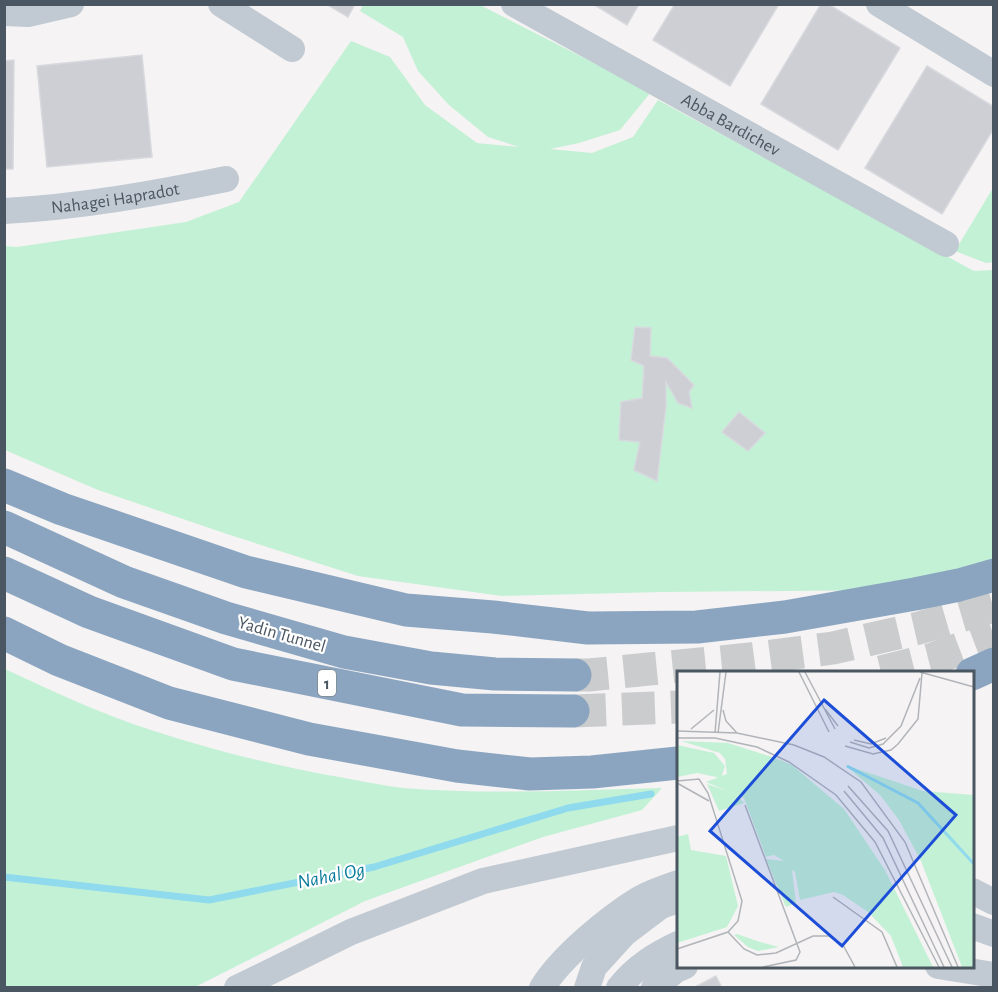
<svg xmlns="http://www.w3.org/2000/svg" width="998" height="992" font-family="'Alegreya Sans',sans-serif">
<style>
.green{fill:#c3f1d5}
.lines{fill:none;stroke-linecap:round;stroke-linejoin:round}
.stream{stroke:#90daee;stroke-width:7}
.building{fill:#cdcfd5;stroke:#d7d9de;stroke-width:1.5}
.highway-tunnel{stroke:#caccce;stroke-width:33;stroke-dasharray:33 16;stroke-linecap:butt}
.minor{stroke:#c1cad2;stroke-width:26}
.highway{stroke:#8ba5c1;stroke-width:33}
.labels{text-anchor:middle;stroke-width:4.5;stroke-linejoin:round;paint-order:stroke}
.shield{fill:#fff;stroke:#808990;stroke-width:1.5}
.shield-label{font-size:16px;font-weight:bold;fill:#4a5661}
.street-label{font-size:18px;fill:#4a5661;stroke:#fff}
.water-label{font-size:20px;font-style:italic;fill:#0c7c9b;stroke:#fff}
.inset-river{fill:none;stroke:#90daee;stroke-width:3}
.inset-road{fill:none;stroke:#b1b4b9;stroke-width:1.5}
.view{fill:#1d4ed8;fill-opacity:0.15;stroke:#1d4ed8;stroke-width:3}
.inset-edge{fill:none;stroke:#4a5661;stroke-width:3}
</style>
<rect width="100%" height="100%" fill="#f5f3f3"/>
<g class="green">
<polygon points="363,5 480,5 651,92 620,130 579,143 550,149 592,153 633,137 658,100 974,271 993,270 993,560 891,590 663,592 502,596 358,576 227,534 98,490 5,450 4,246 17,247 186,222 239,202 351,41 390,57 425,105 477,143 519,147 488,137 449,105 418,71 403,37 360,11"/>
<polygon points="993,188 993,262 986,263 955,251"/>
<path d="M5,669C52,691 101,714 151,730C209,749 268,764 327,775C352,779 378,785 403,788C489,795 576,790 662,788L642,810L543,837L365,901L195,987H5Z"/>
</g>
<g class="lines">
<polyline class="stream" points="4,877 209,900 374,867 568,808 651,794"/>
</g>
<g class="building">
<polygon points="326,4 355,4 348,17"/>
<polygon points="593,4 639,4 627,25"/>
<polygon points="675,4 779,4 730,86 653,40"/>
<polygon points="821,4 828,4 900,48 838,150 761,104"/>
<polygon points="142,55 152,157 47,167 37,66"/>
<polygon points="14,60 13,169 4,169 4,61"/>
<polygon points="927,66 994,107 994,128 942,214 865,168"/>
<polygon points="635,327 651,328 650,356 667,358 694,385 689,392 692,408 678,403 666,382 666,406 657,481 634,470 640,442 619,440 621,402 642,398 644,366 631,360"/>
<polygon points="739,412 765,433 748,451 722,432"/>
<polygon points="716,976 722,988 693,988"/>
</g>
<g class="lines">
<g class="highway-tunnel">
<polyline points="881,672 933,659 994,636"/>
<polyline points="575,675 589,675 750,659 833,648 919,628 994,606"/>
<polyline points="573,711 678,707"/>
</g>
<g class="minor">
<polyline points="221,4 292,49"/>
<path id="s1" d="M514,4L946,244"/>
<polyline points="879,4 994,74"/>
<polyline points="4,13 28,14 71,4"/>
<path id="s2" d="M4,211C80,207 152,194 226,179"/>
<polyline points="972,891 994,902"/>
<polyline points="972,926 994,934"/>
<polyline points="938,966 994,975"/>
<polyline points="237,988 351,932 483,881 678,838"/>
<path d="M542,988C561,957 608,918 639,899C651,892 666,887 678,883"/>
<polyline points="587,988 594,967 624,934 661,906 678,900"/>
<path d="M619,988C635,967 655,955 678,944"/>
<polyline points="654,988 676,970 685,966"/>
</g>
<g class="highway">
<polyline points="4,485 62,509 246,572 406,610 493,617 588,628 697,627 785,617 915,594 959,585 994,575"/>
<polyline points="4,527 124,582 226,618 344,652 431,668 495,674 575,675"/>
<polyline points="4,573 89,612 233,664 462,710 573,711"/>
<polyline points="4,633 59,660 169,703 309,739 457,766 530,774 592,772 678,763"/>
<polyline points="972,674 994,664"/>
</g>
</g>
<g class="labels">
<rect class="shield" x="318" y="670" width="18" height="26" rx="4.5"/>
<g class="shield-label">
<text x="327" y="689">1</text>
</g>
<g class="street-label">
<text dy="6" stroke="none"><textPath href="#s1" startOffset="248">Abba Bardichev</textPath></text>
<text dy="6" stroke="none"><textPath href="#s2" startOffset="112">Nahagei Hapradot</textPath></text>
<text transform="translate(282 634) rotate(16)" y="6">Yadin Tunnel</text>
</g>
<g class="water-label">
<text transform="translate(331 875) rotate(-11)" y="7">Nahal Og</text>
</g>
</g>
<g transform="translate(677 671)">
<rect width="297" height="297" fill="#f5f3f3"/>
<path d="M4,70L51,72L98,87L115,94L167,138L208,199L256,296H226L214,265L191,241L166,224L157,221L123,229L118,201L115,199L119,232L109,236L89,188L107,190L97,184L89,186L67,127L29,111L50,103L48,88L43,82ZM0,74L37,82L48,95L44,107L20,102L0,106ZM168,94L246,120L297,124V296H285L244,190L222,149L203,124ZM30,113L59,123L67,132L42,140ZM11,163L14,179L49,185L61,235L50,256L0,272V166ZM60,263L83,271L102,276L81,280L71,276L57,264Z" fill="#c3f1d5"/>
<path class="inset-river" d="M170,95L241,132L297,193"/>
<path class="inset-road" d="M122,1L152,61M128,1L158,58M243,1L297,16M148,38L161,55M46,39L49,50L60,62M14,58L37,39M0,60L60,62L117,74L147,86L184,111L228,171L281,296M38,62L43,1M41,62L49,1M0,67H38L80,76L112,91L159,124L198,171L262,296M177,69L194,73L209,67M173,71L192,77L206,73L224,55L243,7M168,75L196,83L214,79L221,73L241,48L245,2M0,110L22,108L31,122L65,230L61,250L51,261L0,278M0,112L32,130M171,115L211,160L275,296M167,120L206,167L267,296M68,134L123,281L119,289L86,296M156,226L205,261L220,296M51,261L67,278L80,284L99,282L136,265H152L166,274L178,296"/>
<path class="view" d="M147,29L279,144L165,275L33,160Z"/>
<rect width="297" height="297" class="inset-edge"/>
</g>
<rect width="998" height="992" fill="none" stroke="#4a5661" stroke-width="12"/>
</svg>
